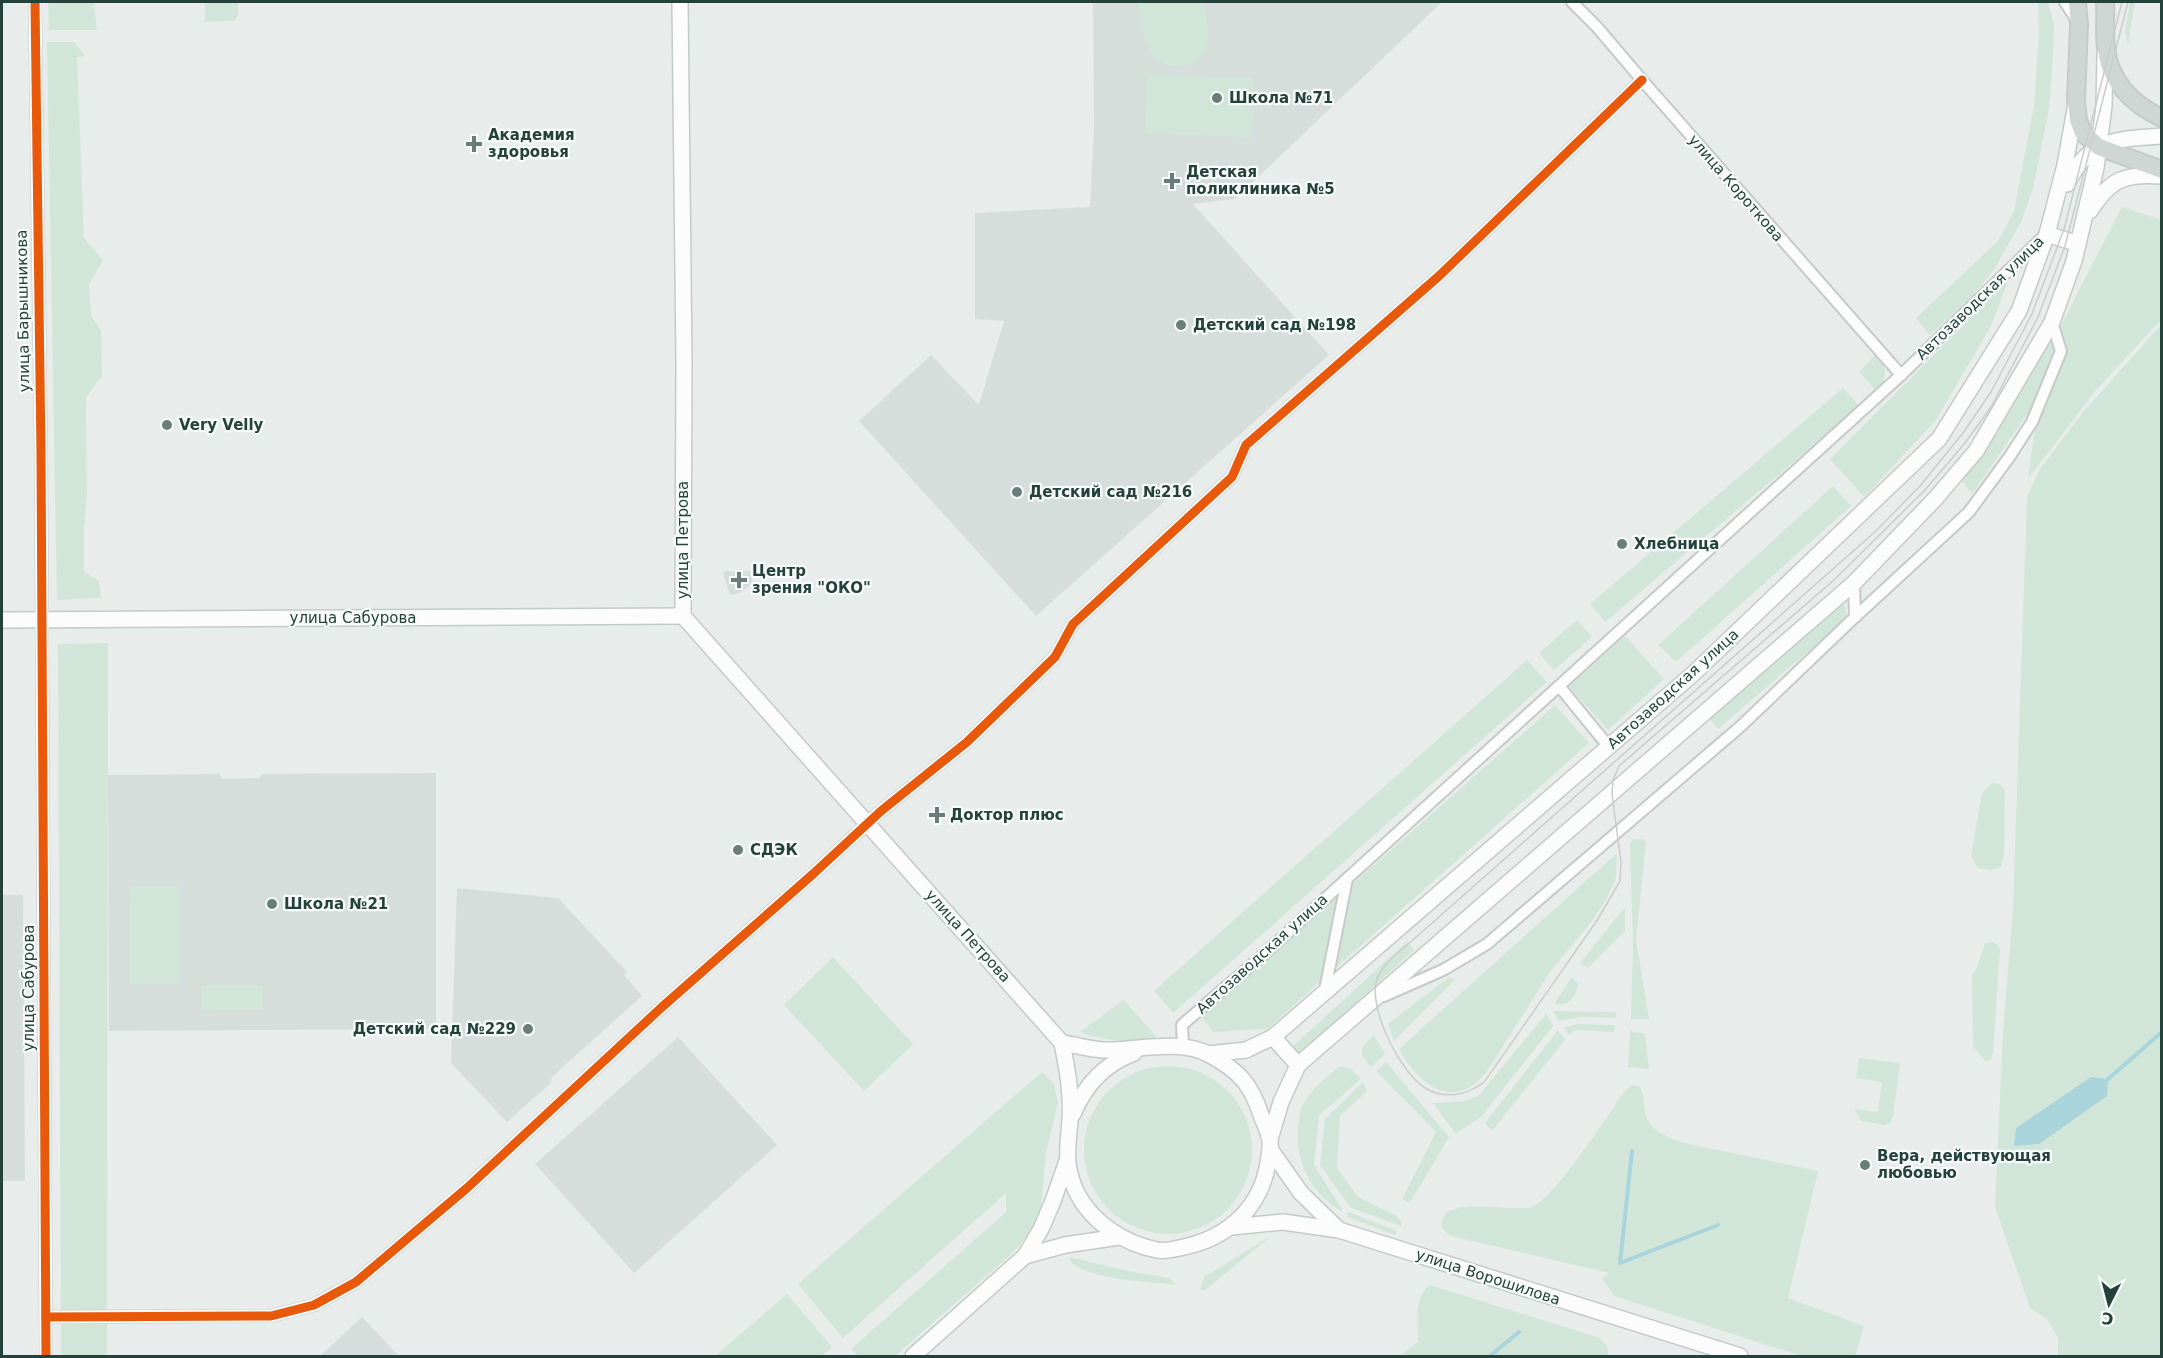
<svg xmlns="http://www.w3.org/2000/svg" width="2163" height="1358" font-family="'DejaVu Sans',sans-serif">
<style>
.built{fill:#d6dedb}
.green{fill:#d1e6d8}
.water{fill:#a9d4db}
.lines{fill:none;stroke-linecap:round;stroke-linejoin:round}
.stream{stroke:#a9d4db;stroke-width:4}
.street-casing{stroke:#c5cac8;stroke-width:14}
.secondary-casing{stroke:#c3cbc8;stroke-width:18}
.primary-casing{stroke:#c3ccc9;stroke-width:20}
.street{stroke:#fcfcfc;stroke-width:10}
.secondary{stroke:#fcfcfc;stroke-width:15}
.primary{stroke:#cfd7d5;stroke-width:16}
.tram{stroke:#c9cdcc;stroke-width:1.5}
.cycleway-casing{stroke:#f7fbf9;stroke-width:13}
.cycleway{stroke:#e8590c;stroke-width:9}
.poi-dot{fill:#697e78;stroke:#f7fbf9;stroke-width:2}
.labels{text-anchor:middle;stroke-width:4.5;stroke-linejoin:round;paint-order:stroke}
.poi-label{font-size:15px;font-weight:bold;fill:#24423a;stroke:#f7fbf9;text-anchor:start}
.street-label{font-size:15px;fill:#24423a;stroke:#f7fbf9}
</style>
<rect width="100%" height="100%" fill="#e8edeb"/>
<g class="built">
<polygon points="1093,2 1442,2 1235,199 1193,204 1329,355 1036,616 859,421 931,355 979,405 1004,321 975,319 975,213 1090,207 1094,127"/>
<polygon points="727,570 731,572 750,571 753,583 740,593 730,595 723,573"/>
<polygon points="436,773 436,1029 109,1031 108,775 219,774 222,779 259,778 263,774"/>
<polygon points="457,888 558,898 627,972 624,975 642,996 552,1077 551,1083 507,1122 451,1063"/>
<polygon points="2,895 23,895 25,1181 2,1181"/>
<polygon points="678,1037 777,1145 634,1273 535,1164"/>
<polygon points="362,1317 399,1356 320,1356"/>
</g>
<g class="green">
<polygon points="48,2 94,2 97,30 49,30"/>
<polygon points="205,2 238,2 238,15 234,21 205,22"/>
<path d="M1138,2H1204C1205,14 1210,30 1207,43C1201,70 1163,74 1150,51C1142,38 1141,17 1138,2Z"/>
<polygon points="2038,2 2048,2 2054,25 2053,58 2049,109 2033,189 2021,222 1994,270 1972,296 1930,335 1916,318 1998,241 2014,211 2034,105 2039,33"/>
<polygon points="2130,2 2135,2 2128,44 2125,29"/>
<polygon points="47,42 74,42 85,56 77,57 84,238 103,260 89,284 91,316 101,330 102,376 86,397 87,495 84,528 84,572 99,581 101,598 57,600"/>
<polygon points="1147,75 1254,78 1252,137 1145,133"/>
<polygon points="2122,207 2161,220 2161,320 2096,390 2028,479 2035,428 2066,350 2060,327"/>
<polygon points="2008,281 1991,326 1936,420 1864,497 1830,459"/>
<polygon points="2161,325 2161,1356 2058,1356 2058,1338 2048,1320 2030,1308 1995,1207 2003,1032 2013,908 2027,497 2039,470 2083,412"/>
<path d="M2051,339L2055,353L2028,413L1972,494L1962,481C1996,436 2024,388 2051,339Z"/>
<path d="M1875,355L1885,368C1885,378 1885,384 1875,389L1859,372Z"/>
<polygon points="1843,388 1859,406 1605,622 1590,604"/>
<polygon points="1833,486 1851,506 1676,662 1658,645"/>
<polygon points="1844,601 1847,618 1718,729 1710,718"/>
<polygon points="1577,620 1592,637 1554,670 1539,653"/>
<polygon points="1625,636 1664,679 1608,730 1569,687"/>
<polygon points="108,643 107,1356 61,1356 58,644"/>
<polygon points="1527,660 1547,682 1173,1013 1154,991"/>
<polygon points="1555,705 1589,743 1267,1029 1213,1032 1200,1015 1322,911"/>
<polygon points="1992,783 2000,784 2005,790 2004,854 2001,867 1991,870 1978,868 1971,856 1982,793"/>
<polygon points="1633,839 1643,839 1646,843 1636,940 1649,1019 1631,1019 1633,947 1630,843"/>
<path d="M1617,853L1616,878L1607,898L1592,921L1550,972L1486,1073C1452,1112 1419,1085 1399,1049Z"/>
<polygon points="130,887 180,887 179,984 129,984"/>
<polygon points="1625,907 1625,931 1588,968 1580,963"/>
<polygon points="1407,942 1414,950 1299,1054 1293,1054 1291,1048"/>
<polygon points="1993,942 2000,948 1993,1053 1991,1059 1986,1062 1973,1046 1972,975 1977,968 1985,943"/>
<polygon points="833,957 913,1044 864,1091 784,1005"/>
<polygon points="1449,977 1455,980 1394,1041 1388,1024"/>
<path d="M1572,977L1578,984C1576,998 1569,1006 1554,1004Z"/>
<polygon points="201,985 263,985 263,1009 201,1010"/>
<path d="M1124,1000L1157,1038C1130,1044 1105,1041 1080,1032Z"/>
<polygon points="1553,1011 1616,1012 1616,1018 1582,1017 1559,1021"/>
<polygon points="1546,1014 1553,1026 1482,1116 1456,1134 1433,1103 1464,1101 1479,1095"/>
<polygon points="1576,1024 1615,1025 1614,1032 1575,1030 1569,1035 1564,1028"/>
<polygon points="1558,1030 1565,1040 1492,1131 1485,1123"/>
<polygon points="1630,1031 1645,1034 1649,1069 1628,1067"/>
<path d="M1374,1035L1385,1054L1371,1067C1358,1052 1359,1048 1374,1035Z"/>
<polygon points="1859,1058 1900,1063 1893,1117 1890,1123 1884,1125 1861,1121 1854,1109 1878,1112 1882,1082 1856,1078"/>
<polygon points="1386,1062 1449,1137 1410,1203 1402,1199 1436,1132 1376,1071"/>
<path d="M1341,1066L1351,1069L1361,1079L1319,1115L1314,1165L1342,1209V1212C1312,1193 1296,1166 1298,1129C1299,1122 1299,1113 1302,1106C1309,1091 1325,1079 1337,1068Z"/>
<circle cx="1168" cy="1150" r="84"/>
<polygon points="1042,1072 1054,1084 1058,1103 1046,1153 1041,1206 1035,1222 1020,1245 1008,1257 895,1356 858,1356 851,1349 1006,1212 1006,1193 843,1338 798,1284"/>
<polygon points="1363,1082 1367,1091 1340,1116 1337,1168 1358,1197 1395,1215 1402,1222 1401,1226 1351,1208 1320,1165 1325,1119"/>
<path d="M1633,1085L1640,1087C1645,1096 1643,1106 1646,1116C1651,1131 1666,1136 1680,1142L1818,1171L1788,1298L1864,1326L1855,1356H1801L1614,1296L1602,1278L1609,1273L1451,1236C1446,1232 1441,1229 1442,1222C1445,1195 1514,1213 1532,1207C1553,1199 1597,1130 1613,1109C1620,1099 1622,1090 1633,1085Z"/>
<polygon points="1348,1212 1397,1231 1395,1235 1347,1217"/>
<polygon points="1271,1236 1204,1291 1200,1290 1204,1277"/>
<path d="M1069,1257L1133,1272L1170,1278L1176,1285C1147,1281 1090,1281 1070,1261Z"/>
<path d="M1430,1285L1600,1338L1608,1348V1356H1399L1418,1342C1418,1323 1413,1297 1430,1285Z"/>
<polygon points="787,1294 832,1347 822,1356 715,1356"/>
</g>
<polygon class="water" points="2091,1077 2108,1079 2107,1096 2039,1144 2014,1146 2016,1128"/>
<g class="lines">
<g class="stream">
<polyline points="2108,1079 2162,1032"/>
<polyline points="1632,1151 1620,1263 1718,1225"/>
<polyline points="1490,1356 1519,1332"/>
</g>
<g class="street-casing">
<g id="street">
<polyline points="35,2 41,454 46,1356"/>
<polyline points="1572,2 1597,27 1642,80 1901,375"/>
<polyline points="2065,2 2076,19"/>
<polyline points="1855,617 1969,512 2010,456 2032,422 2061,351 2052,322"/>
<polyline points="1559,686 1609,747"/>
<polyline points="1325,990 1347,879"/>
<polyline points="1384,996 1443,970 1487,944 1741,726 1855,617 1854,583"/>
<polyline points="1183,1047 1182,1025 1263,955 1901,375 2044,236"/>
<polyline points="46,1317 271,1316 314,1305 356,1282 467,1188 662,1007 813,874 881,811 967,742 1055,657 1073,624 1232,477 1246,445 1439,276 1642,80"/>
</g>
</g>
<g class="secondary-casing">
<g id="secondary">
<polyline points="680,2 684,362 683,616 1062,1043"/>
<path d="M2067,184C2088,139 2117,139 2162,136"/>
<path d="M2090,211C2110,179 2125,173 2162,176"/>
<polyline points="2047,234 2078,244"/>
<polyline points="2,620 683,616"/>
<polyline points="1273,1037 1298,1065"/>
<path d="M1062,1043C1076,1045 1089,1049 1103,1050C1137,1051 1179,1038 1210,1055C1239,1071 1251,1084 1261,1115C1264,1123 1269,1132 1270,1141C1271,1148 1269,1156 1268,1163C1261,1206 1230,1236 1188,1246C1179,1248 1167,1252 1157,1250C1125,1244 1093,1223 1078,1195C1063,1166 1068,1148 1070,1120C1072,1094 1067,1068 1062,1043Z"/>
<polyline points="1208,1054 1246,1050 1273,1037 1694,673 1939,439 2019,311 2047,234 2065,165 2075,109"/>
<path d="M1073,1114C1085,1085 1104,1064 1134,1053"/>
<polyline points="1270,1139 1281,1102 1298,1065 1854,583 1935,499 1976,451 2052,322 2074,261 2096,168 2104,106 2105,55"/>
<polyline points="1270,1149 1301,1193 1339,1230 1740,1356"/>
<polyline points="1232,1227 1283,1222 1339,1230"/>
<polyline points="1025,1256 1065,1245 1119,1237"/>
<polyline points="913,1356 1025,1256 1041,1229 1053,1201 1067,1161"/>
</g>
</g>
<g class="primary-casing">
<g id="primary">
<polyline points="2077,2 2079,25 2076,100 2078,120 2083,133 2099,147 2162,170"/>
<path d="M2105,2C2106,17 2104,33 2106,48C2109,81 2133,105 2162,118"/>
</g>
</g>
<use href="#street" class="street"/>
<use href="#secondary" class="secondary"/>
<use href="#primary" class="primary"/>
<path class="tram" d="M2122,2L2064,229L2032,314L1991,392L1963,433L1920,486L1876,531L1414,939C1401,950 1383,963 1377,979C1367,1008 1401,1073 1425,1088C1445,1100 1469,1095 1485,1081L1598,919L1620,881L1621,862L1612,794L1613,780L1619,766L1834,580L1925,490L1965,443L1991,407L2038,317L2065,246L2128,2"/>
<g class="cycleway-casing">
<g id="cycleway">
<polyline points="35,2 41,454 46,1356"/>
<polyline points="46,1317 271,1316 314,1305 356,1282 467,1188 662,1007 813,874 881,811 967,742 1055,657 1073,624 1232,477 1246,445 1439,276 1642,80"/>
</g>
</g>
<use href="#cycleway" class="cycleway"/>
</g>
<g class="poi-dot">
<circle cx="1217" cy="98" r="6"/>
<path d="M471 135h6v6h6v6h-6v6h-6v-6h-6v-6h6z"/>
<path d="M1169 172h6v6h6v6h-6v6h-6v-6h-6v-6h6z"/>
<circle cx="1181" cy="325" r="6"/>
<circle cx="167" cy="425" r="6"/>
<circle cx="1017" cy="492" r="6"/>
<circle cx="1622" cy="544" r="6"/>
<path d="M736 571h6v6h6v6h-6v6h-6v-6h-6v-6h6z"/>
<path d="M934 806h6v6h6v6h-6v6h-6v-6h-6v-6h6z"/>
<circle cx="738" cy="850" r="6"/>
<circle cx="272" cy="904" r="6"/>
<circle cx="528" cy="1029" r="6"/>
<circle cx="1865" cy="1165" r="6"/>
</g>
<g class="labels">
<g class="poi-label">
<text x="1229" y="103">Школа №71</text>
<text x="488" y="140">Академия<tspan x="488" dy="17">здоровья</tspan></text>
<text x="1186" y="177">Детская<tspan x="1186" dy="17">поликлиника №5</tspan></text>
<text x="1193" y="330">Детский сад №198</text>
<text x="179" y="430">Very Velly</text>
<text x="1029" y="497">Детский сад №216</text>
<text x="1634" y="549">Хлебница</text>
<text x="752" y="576">Центр<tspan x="752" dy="17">зрения "ОКО"</tspan></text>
<text x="950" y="820">Доктор плюс</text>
<text x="750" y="855">СДЭК</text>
<text x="284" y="909">Школа №21</text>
<text x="516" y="1034" text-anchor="end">Детский сад №229</text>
<text x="1877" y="1161">Вера, действующая<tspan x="1877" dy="17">любовью</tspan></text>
</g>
<g class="street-label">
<text transform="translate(1736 188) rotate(49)" y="5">улица Короткова</text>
<text transform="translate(1980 298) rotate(-44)" y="5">Автозаводская улица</text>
<text transform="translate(23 311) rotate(-91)" y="5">улица Барышникова</text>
<text transform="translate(683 540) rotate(-90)" y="5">улица Петрова</text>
<text x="353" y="623">улица Сабурова</text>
<text transform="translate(1673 689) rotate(-42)" y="5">Автозаводская улица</text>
<text transform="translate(968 936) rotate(48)" y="5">улица Петрова</text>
<text transform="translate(1262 954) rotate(-42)" y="5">Автозаводская улица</text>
<text transform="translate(29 988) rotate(-90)" y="5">улица Сабурова</text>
<text transform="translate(1488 1277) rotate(18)" y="5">улица Ворошилова</text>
</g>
</g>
<rect width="2163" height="1358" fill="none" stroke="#24423a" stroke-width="6"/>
<g transform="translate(2109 1304) rotate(186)" stroke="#f7fbf9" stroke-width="4.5" paint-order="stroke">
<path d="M0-4.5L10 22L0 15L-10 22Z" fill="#24423a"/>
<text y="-9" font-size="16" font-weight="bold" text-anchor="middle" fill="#24423a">С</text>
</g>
</svg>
